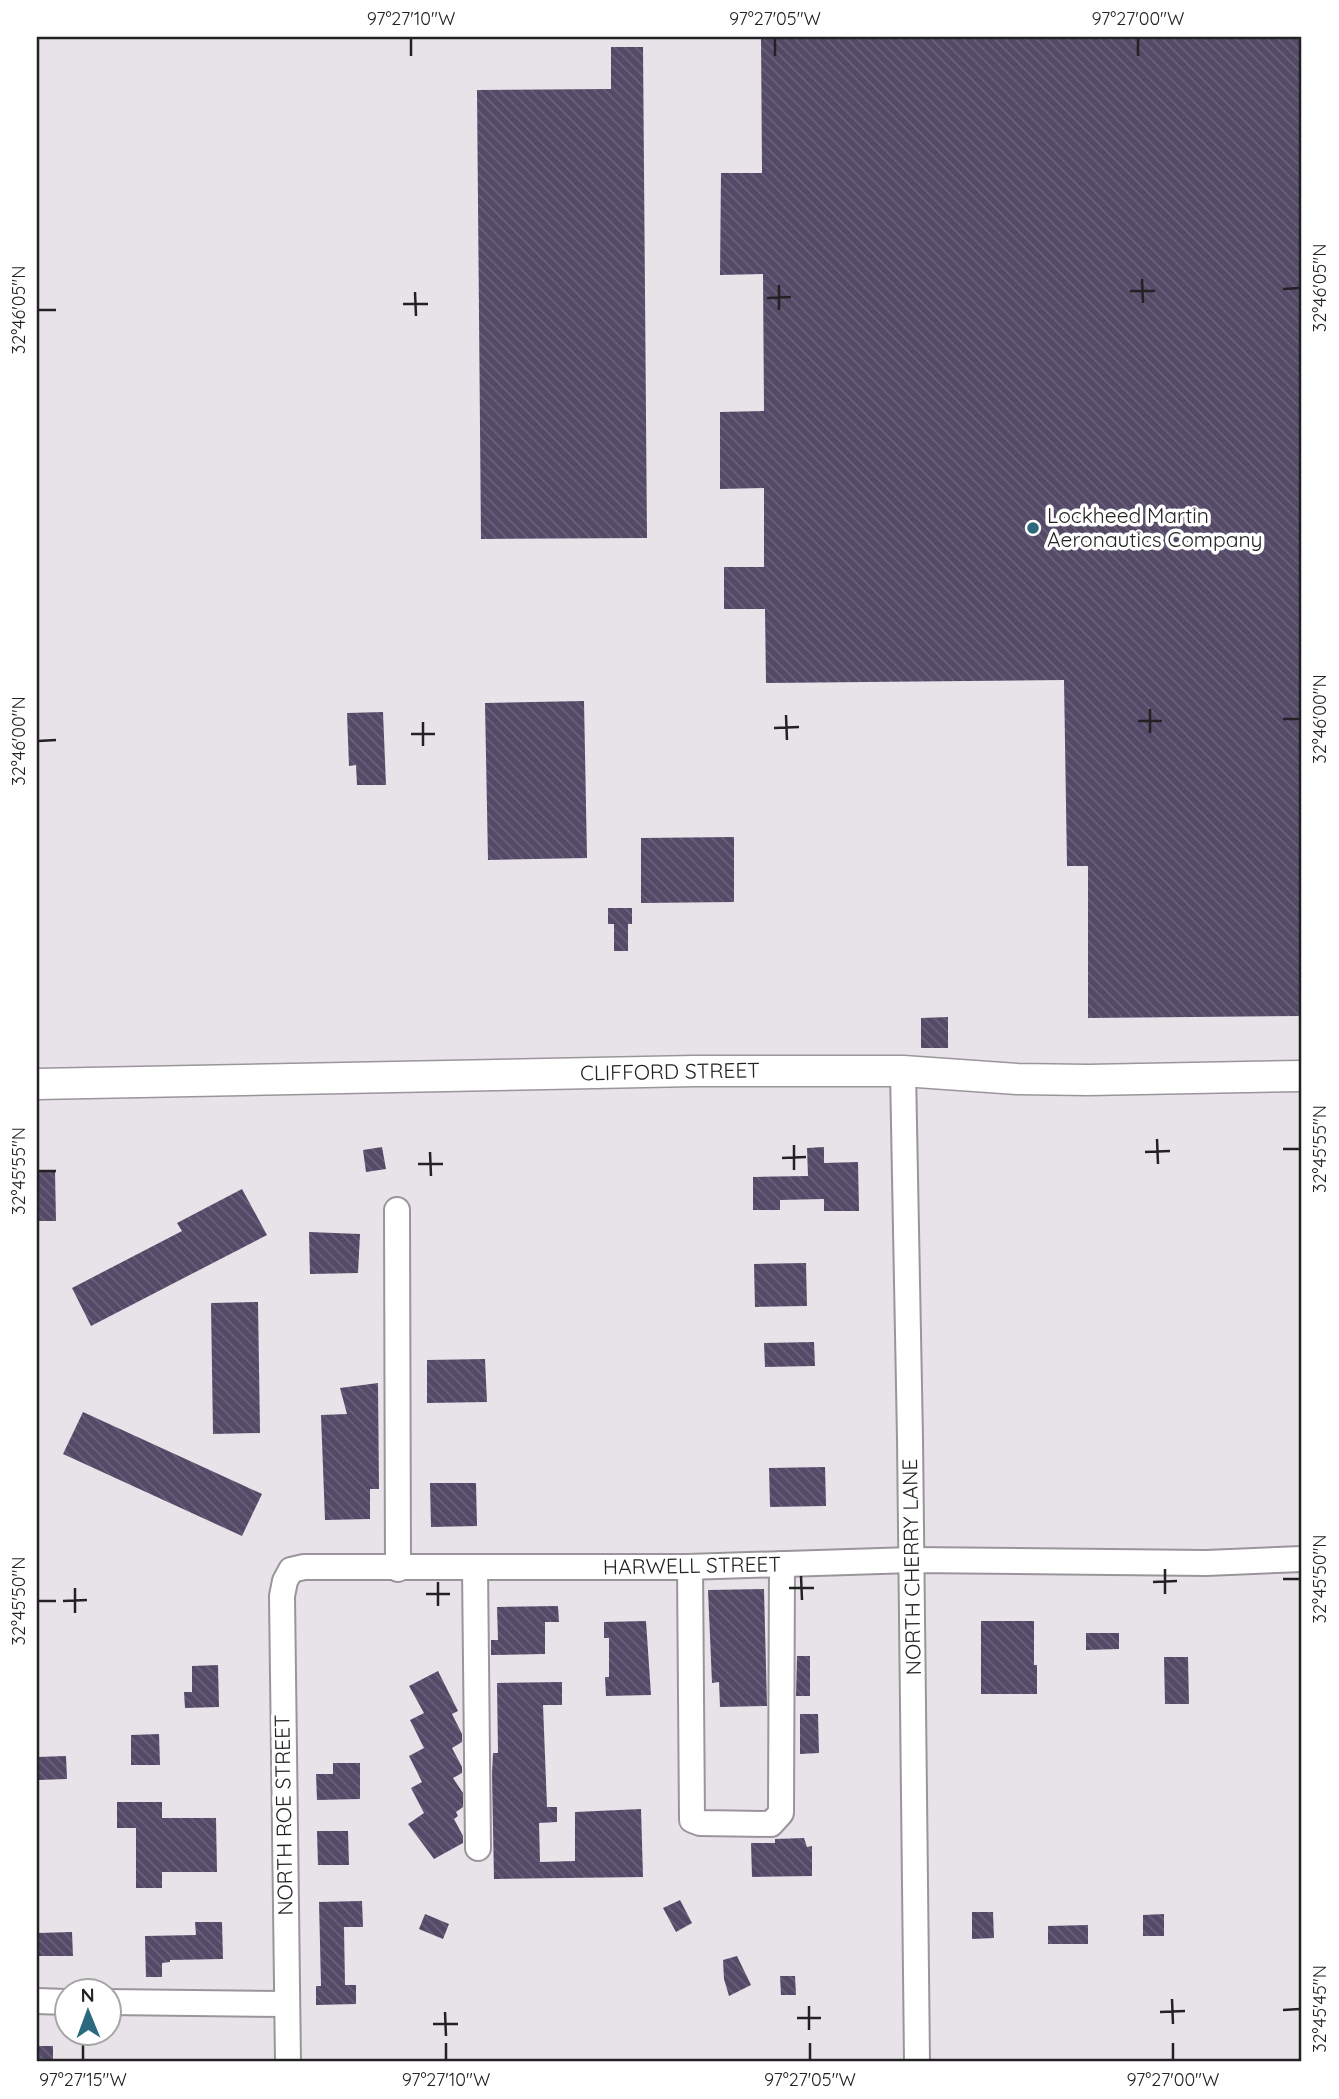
<svg xmlns="http://www.w3.org/2000/svg" width="1339" height="2099" font-family="Quicksand,sans-serif">
<style>
.building{fill:url(#building-back-hatch)}
.lines{fill:none;stroke-linecap:round;stroke-linejoin:round}
.minor-casing{stroke:#9a959b;stroke-width:28}
.major-casing{stroke:#9a959b;stroke-width:33}
.minor{stroke:#fff;stroke-width:24}
.major{stroke:#fff;stroke-width:30}
.ticks{fill:none;stroke:#232123;stroke-width:2.5}
.poi-dot{fill:#2a697e;stroke:#fff;stroke-width:2.5}
.labels{text-anchor:middle;stroke-width:7;stroke-linejoin:round;paint-order:stroke}
.poi-label{font-size:21px;fill:#232123;stroke:#fff;text-anchor:start}
.street-label{font-size:21px;fill:#232123;stroke:#fff}
.neatline{fill:none;stroke:#232123;stroke-width:2.5}
.ticks-label{font-size:18px;text-anchor:middle;fill:#232123}
</style>
<defs>
<pattern id="building-back-hatch" width="6" height="6" patternUnits="userSpaceOnUse" patternTransform="scale(1.75)"><rect width="6" height="6" fill="#544a68"/><path d="M-1 5l2 2M0 0l6 6M5-1l2 2" fill="none" stroke="#696179"/></pattern>
</defs>
<rect width="100%" height="100%" fill="#e8e3e9"/>
<g class="building">
<polygon points="761,37 1302,37 1302,1016 1088,1018 1088,866 1067,866 1064,680 766,683 765,609 724,609 724,567 764,567 764,488 720,489 720,412 764,411 763,274 720,275 721,173 762,173"/>
<polygon points="611,47 643,47 647,538 481,539 477,90 611,89"/>
<polygon points="584,701 587,858 488,860 485,703"/>
<polygon points="383,712 386,785 357,785 356,765 349,766 347,713"/>
<polygon points="734,837 734,902 641,903 641,838"/>
<polygon points="608,908 632,908 632,924 628,924 628,951 614,951 614,924 608,924"/>
<polygon points="948,1017 948,1048 921,1048 921,1018"/>
<polygon points="382,1147 386,1169 366,1172 363,1150"/>
<polygon points="824,1147 824,1163 858,1162 859,1211 824,1211 824,1199 780,1200 780,1210 753,1210 753,1177 808,1176 807,1148"/>
<polygon points="55,1171 56,1221 37,1221 37,1172"/>
<polygon points="242,1189 267,1235 91,1326 72,1288 182,1231 177,1223"/>
<polygon points="309,1232 360,1234 358,1273 310,1274"/>
<polygon points="806,1263 807,1306 755,1307 754,1264"/>
<polygon points="258,1302 260,1433 213,1434 211,1303"/>
<polygon points="814,1342 815,1366 765,1367 764,1343"/>
<polygon points="485,1359 487,1402 427,1403 427,1360"/>
<polygon points="378,1383 379,1489 370,1489 370,1519 325,1520 321,1415 347,1414 340,1388"/>
<polygon points="83,1412 262,1494 242,1536 63,1454"/>
<polygon points="825,1467 826,1506 770,1507 769,1468"/>
<polygon points="430,1483 476,1483 477,1526 431,1527"/>
<polygon points="764,1589 767,1706 720,1707 719,1682 712,1683 708,1590"/>
<polygon points="558,1606 559,1622 545,1622 545,1654 491,1655 491,1640 498,1640 497,1607"/>
<polygon points="646,1621 651,1695 606,1696 605,1677 609,1677 609,1638 604,1638 604,1622"/>
<polygon points="981,1621 1034,1621 1034,1665 1037,1665 1037,1694 981,1694"/>
<polygon points="1086,1633 1119,1633 1119,1649 1086,1650"/>
<polygon points="797,1656 810,1656 810,1696 796,1696"/>
<polygon points="1164,1657 1188,1657 1189,1704 1165,1704"/>
<polygon points="218,1665 219,1707 185,1708 184,1692 192,1692 192,1666"/>
<polygon points="438,1671 458,1711 452,1714 462,1734 462,1742 452,1748 462,1767 462,1773 453,1778 463,1793 463,1807 456,1812 458,1816 454,1819 463,1836 463,1843 434,1859 408,1824 424,1813 411,1788 422,1782 409,1756 424,1748 410,1720 424,1713 409,1686"/>
<polygon points="562,1682 562,1705 543,1705 547,1807 557,1807 557,1822 539,1823 540,1862 575,1861 575,1812 641,1809 643,1877 494,1879 492,1774 493,1753 498,1753 497,1683"/>
<polygon points="800,1714 818,1714 819,1753 800,1754"/>
<polygon points="159,1734 160,1765 131,1765 131,1735"/>
<polygon points="66,1756 67,1779 38,1780 37,1757"/>
<polygon points="333,1763 360,1763 360,1799 317,1800 316,1774 333,1774"/>
<polygon points="117,1802 162,1802 162,1818 216,1818 217,1872 162,1872 162,1888 136,1888 136,1828 117,1828"/>
<polygon points="317,1831 348,1831 349,1865 318,1865"/>
<polygon points="804,1838 807,1847 812,1846 812,1876 752,1877 751,1843 775,1843 775,1839"/>
<polygon points="680,1900 692,1923 676,1932 663,1908"/>
<polygon points="362,1901 363,1927 344,1927 345,1985 356,1985 356,2004 316,2005 316,1986 321,1986 319,1902"/>
<polygon points="972,1912 993,1912 994,1938 972,1939"/>
<polygon points="425,1914 449,1924 443,1939 419,1929"/>
<polygon points="1164,1914 1164,1936 1143,1936 1143,1915"/>
<polygon points="195,1922 222,1922 223,1959 170,1960 170,1962 162,1963 162,1977 146,1977 145,1936 196,1935"/>
<polygon points="1088,1925 1088,1944 1048,1944 1048,1926"/>
<polygon points="72,1932 73,1956 37,1956 37,1933"/>
<polygon points="737,1956 751,1985 729,1996 724,1979 723,1960"/>
<polygon points="780,1976 795,1976 796,1995 781,1995"/>
<rect x="37" y="2046" width="16" height="16"/>
</g>
<g class="lines">
<g class="minor-casing">
<g id="minor">
<polyline points="903,1071 910,1439 917,2062"/>
<polyline points="397,1210 398,1569"/>
<polyline points="690,1567 692,1820 700,1823 771,1824 781,1813 782,1564"/>
<polyline points="475,1568 478,1848"/>
<polyline points="37,2001 66,2002"/>
<polyline points="108,2002 286,2004"/>
<polyline points="288,2062 282,1596 285,1581 291,1570 304,1567 687,1567 912,1560 1206,1563 1302,1559"/>
</g>
</g>
<g class="major-casing">
<polyline id="major" points="37,1084 694,1071 903,1071 1017,1079 1088,1080 1302,1076"/>
</g>
<use href="#minor" class="minor"/>
<use href="#major" class="major"/>
</g>
<path class="ticks" d="M411,38V56M775,38V56M1138,38V56M1142,279L1143,303M779,285V310M1283,289L1300,288M1130,291H1155M415,292L416,316M767,298L791,297M403,304H428M38,310H56M1150,709V733M786,715L787,740M1283,719H1300M1138,721H1162M423,722V746M774,728L799,727M411,734H435M38,741L56,740M1157,1139L1158,1164M794,1145V1170M1283,1149H1300M430,1152L431,1176M1145,1152L1170,1151M782,1158L806,1157M418,1164H443M38,1171H56M1165,1569V1594M801,1576L802,1600M1283,1579H1300M438,1582V1606M1153,1582L1177,1581M75,1588V1613M789,1588H814M426,1594H450M38,1601H56M63,1601L87,1600M1172,1999L1173,2024M809,2006V2030M1283,2010L1300,2009M445,2012L446,2036M1160,2012L1185,2011M797,2018H821M433,2024H458M83,2043V2060M446,2043V2060M810,2043V2060M1173,2043V2060"/>
<circle class="poi-dot" cx="1033" cy="528" r="7"/>
<g class="labels">
<g class="poi-label">
<text x="1047" y="523">Lockheed Martin<tspan x="1047" dy="24">Aeronautics Company</tspan></text>
</g>
<g class="street-label">
<text transform="translate(670 1072) rotate(-1)" y="7">CLIFFORD STREET</text>
<text transform="translate(692 1566) rotate(-1)" y="7">HARWELL STREET</text>
<text transform="translate(912 1567) rotate(-91)" y="7">NORTH CHERRY LANE</text>
<text transform="translate(284 1815) rotate(-91)" y="7">NORTH ROE STREET</text>
</g>
</g>
<rect width="1339" height="2099" fill="none" stroke="#ffffff" stroke-width="77"/>
<g transform="translate(88 2012) rotate(359)"><circle r="33" fill="#ffffff" stroke="#a7a6a7" stroke-width="2"/>
<path d="M0-5L12 26L0 18L-12 26Z" fill="#2a697e"/>
<text y="-10" font-size="19" font-weight="bold" text-anchor="middle" fill="#232123">N</text>
</g>
<rect x="38" y="38" width="1262" height="2022" class="neatline"/>
<g class="ticks-label">
<text x="411" y="25">97°27'10"W</text>
<text x="775" y="25">97°27'05"W</text>
<text x="1138" y="25">97°27'00"W</text>
<text transform="translate(1320 288) rotate(-90)" y="6">32°46'05"N</text>
<text transform="translate(19 310) rotate(-90)" y="6">32°46'05"N</text>
<text transform="translate(1320 719) rotate(-90)" y="6">32°46'00"N</text>
<text transform="translate(19 741) rotate(-90)" y="6">32°46'00"N</text>
<text transform="translate(1320 1149) rotate(-90)" y="6">32°45'55"N</text>
<text transform="translate(19 1171) rotate(-90)" y="6">32°45'55"N</text>
<text transform="translate(1320 1579) rotate(-90)" y="6">32°45'50"N</text>
<text transform="translate(19 1601) rotate(-90)" y="6">32°45'50"N</text>
<text transform="translate(1320 2009) rotate(-90)" y="6">32°45'45"N</text>
<text x="83" y="2086">97°27'15"W</text>
<text x="446" y="2086">97°27'10"W</text>
<text x="810" y="2086">97°27'05"W</text>
<text x="1173" y="2086">97°27'00"W</text>
</g>
</svg>
